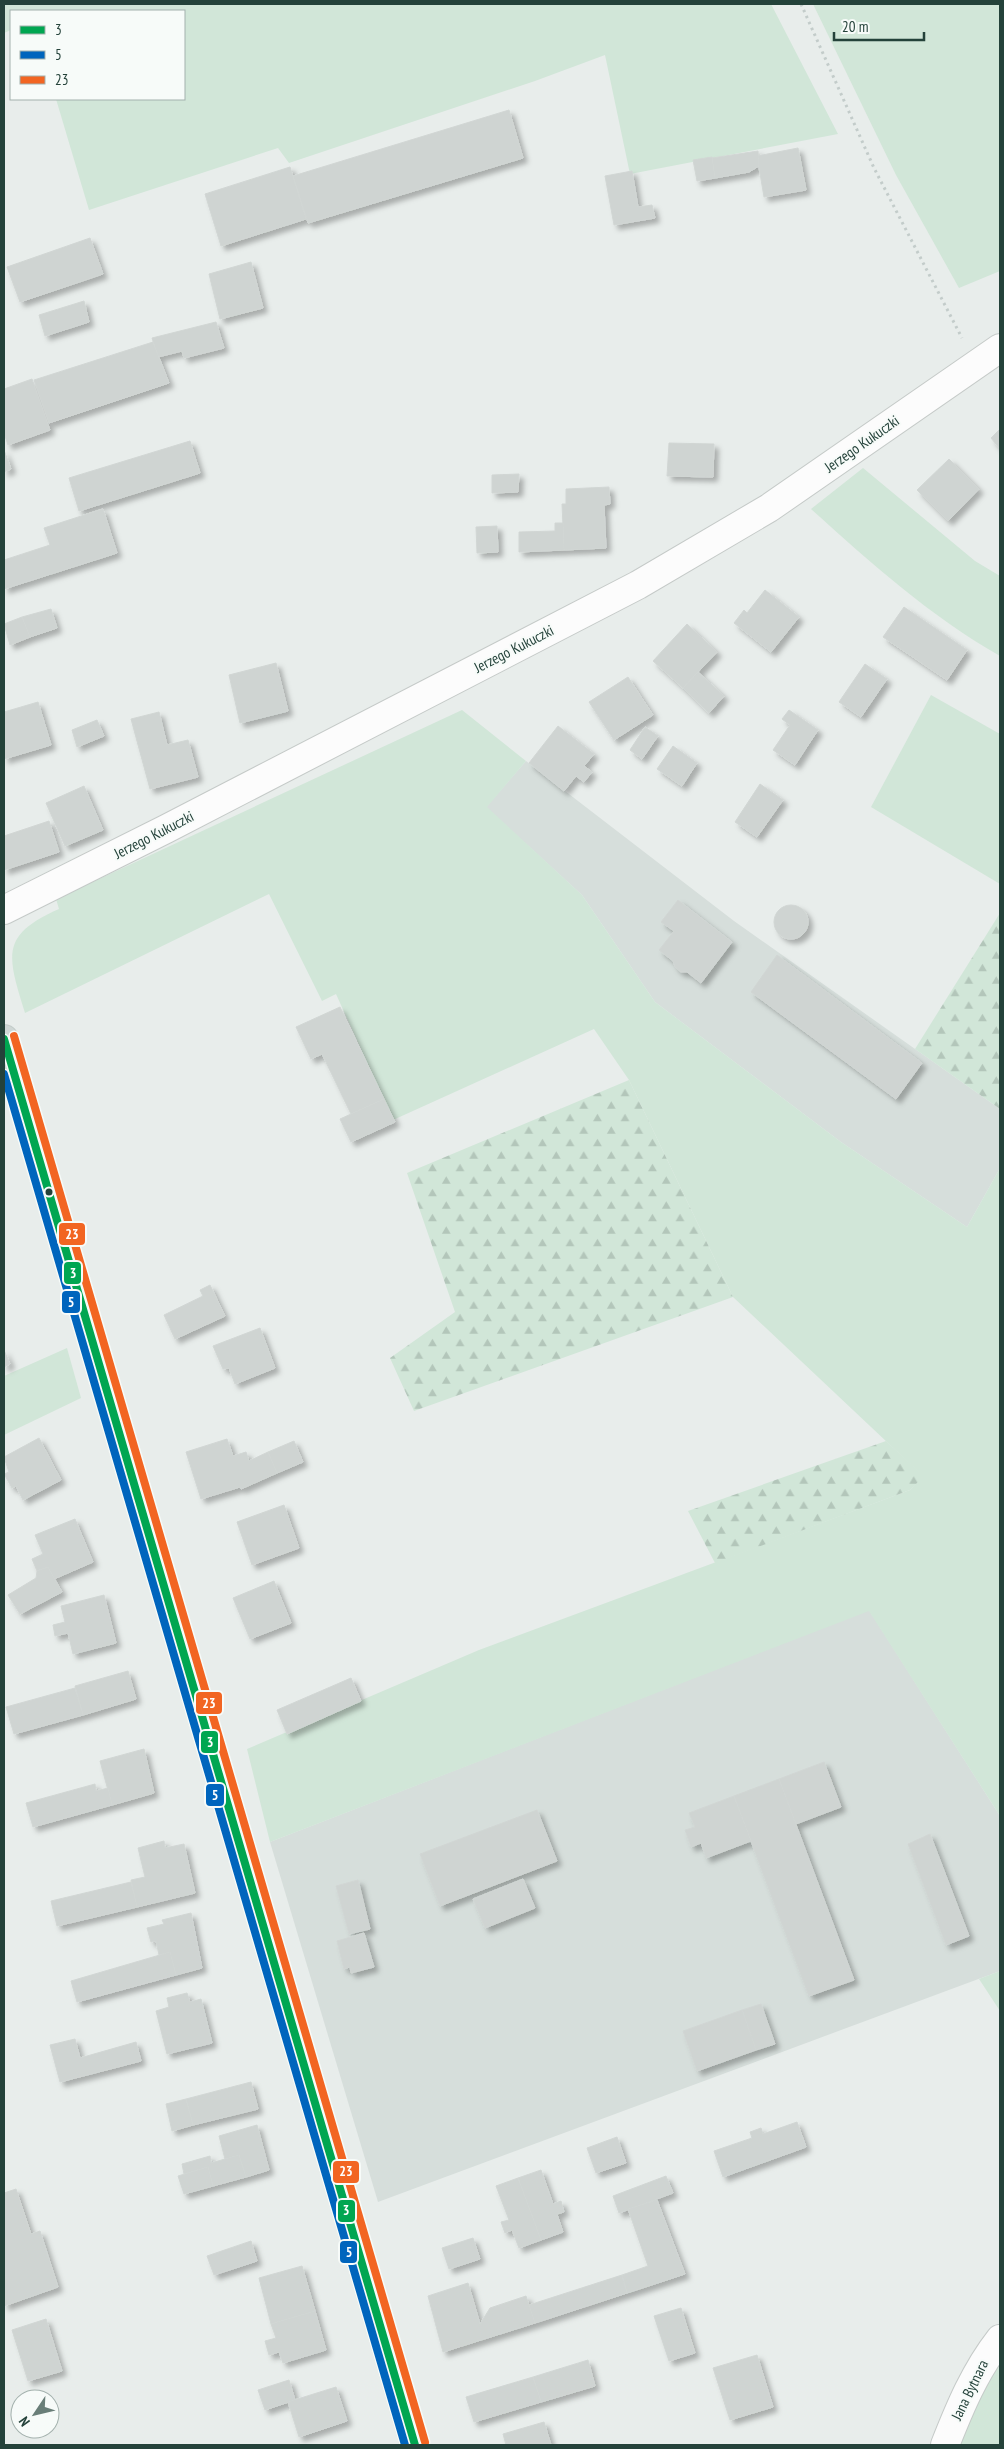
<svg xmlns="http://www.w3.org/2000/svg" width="1004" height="2449" font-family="'PT Sans Narrow',sans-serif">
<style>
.built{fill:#d6dedb}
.grass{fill:#d1e6d8}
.forest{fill:url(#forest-firs)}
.building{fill:#cfd4d2;stroke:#d1d6d4;filter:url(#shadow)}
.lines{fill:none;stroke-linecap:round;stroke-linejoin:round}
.minor-casing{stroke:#c5cac8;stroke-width:30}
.primary-casing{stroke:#c3ccc9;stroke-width:30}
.path{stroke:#c3ccca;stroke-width:3;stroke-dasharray:2.5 4;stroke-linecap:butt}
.minor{stroke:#fcfcfc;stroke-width:28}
.primary{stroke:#cfd7d5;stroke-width:28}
.bus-1-casing{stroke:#f7fbf9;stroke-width:11}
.bus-2-casing{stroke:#f7fbf9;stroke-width:11}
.bus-3-casing{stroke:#f7fbf9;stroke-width:11}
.bus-1{stroke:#00a651;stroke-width:8}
.bus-2{stroke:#0065bd;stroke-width:8}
.bus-3{stroke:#f26522;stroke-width:8}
.bus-dot{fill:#24423a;stroke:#f7fbf9;stroke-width:2}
.labels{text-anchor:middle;stroke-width:4;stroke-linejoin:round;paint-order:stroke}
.street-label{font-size:15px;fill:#24423a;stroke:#f7fbf9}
.line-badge{stroke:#f7fbf9;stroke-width:2}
.badge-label{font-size:14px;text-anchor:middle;font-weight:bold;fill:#fff}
</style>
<defs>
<pattern id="forest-firs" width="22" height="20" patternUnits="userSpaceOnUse" patternTransform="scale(1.25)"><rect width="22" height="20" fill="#d1e6d8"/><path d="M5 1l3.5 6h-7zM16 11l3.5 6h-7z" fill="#b3c6ba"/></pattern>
<filter id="shadow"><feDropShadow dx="4.5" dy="4.5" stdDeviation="2.5" flood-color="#0004"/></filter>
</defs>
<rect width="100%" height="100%" fill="#e8edeb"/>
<g class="built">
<polygon points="526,761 734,921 1000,1109 1000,1168 967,1227 841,1142 655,1002 582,895 486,807"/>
<polygon points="869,1610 1000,1816 1000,1971 378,2202 270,1842"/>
</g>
<g class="grass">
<polygon points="4,4 771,4 838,134 630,174 605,55 535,81 289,163 278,148 89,210 56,99 184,99 184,11 11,11 11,30 4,33"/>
<polygon points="813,4 1000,4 1000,271 959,288 896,175"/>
<path d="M863,468L975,561L1000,576V656C930,616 871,563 811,509Z"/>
<polygon points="931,695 1000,734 1000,884 871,807"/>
<path d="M462,710L526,761L487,807L582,895L655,1002L841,1142L967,1227L1000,1168V1816L869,1611L270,1842L247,1749L479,1650L910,1490L923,1476L733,1297L629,1080L594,1029L393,1120L336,994L322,1001L269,894L25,1013C7,955 0,935 59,909L56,899Z"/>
<polygon points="67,1348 81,1398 4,1435 4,1376"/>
<polygon points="1000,1971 1000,2011 979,1979"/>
<polygon points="1000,2361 1000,2445 955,2445 977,2396"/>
</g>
<g class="forest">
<polygon points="1000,913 1000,1109 915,1049"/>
<polygon points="629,1080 733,1297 414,1411 390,1358 455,1312 407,1173"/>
<polygon points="886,1441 924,1476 910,1490 715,1563 688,1511"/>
</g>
<g class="building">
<polygon points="509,110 523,158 308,223 293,176"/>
<polygon points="798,148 806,190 764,197 757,156"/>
<polygon points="758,151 759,166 749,172 715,178 712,158"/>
<polygon points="712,157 715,178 697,181 693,160"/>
<polygon points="290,167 306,219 221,246 205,194"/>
<polygon points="632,171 638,207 652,205 655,218 614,225 605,176"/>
<polygon points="90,238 103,274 20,302 7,267"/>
<polygon points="251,262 263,308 220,319 209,274"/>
<polygon points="84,301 89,322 45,336 39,315"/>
<polygon points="216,322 224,348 184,358 182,351 158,357 152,338"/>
<polygon points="153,342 169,383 49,423 34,380"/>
<polygon points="32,379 50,430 8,445 4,433 4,389"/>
<polygon points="1000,429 1000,449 991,438"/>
<polygon points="190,441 200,473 79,511 69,478"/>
<polygon points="669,443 714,444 713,477 667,476"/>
<polygon points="4,450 11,469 4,472"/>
<polygon points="949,459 979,489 948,521 917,490"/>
<polygon points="519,474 518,492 492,493 492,475"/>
<polygon points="609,487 610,504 604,505 606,548 564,550 562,504 566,504 566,489"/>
<polygon points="103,509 117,553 4,589 4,560 50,545 44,528"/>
<polygon points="555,523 563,523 564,550 519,552 519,532 555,531"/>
<polygon points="497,526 498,552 477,553 476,527"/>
<polygon points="765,590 799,617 771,652 734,623 744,610 747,613"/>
<polygon points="904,607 967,650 947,680 883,637"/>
<polygon points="51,609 57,628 30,637 22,617"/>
<polygon points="22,617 30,637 10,645 4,624"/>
<polygon points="687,624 717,652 683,688 653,661"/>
<polygon points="276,663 288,711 240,723 229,675"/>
<polygon points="865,664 887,679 861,717 839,702"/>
<polygon points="698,672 724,696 709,713 683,688"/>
<polygon points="628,677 653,715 614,740 589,702"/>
<polygon points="38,702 51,745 4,759 4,712"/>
<polygon points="789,710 818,730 795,765 773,750 790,725 782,719"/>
<polygon points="159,712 167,745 188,740 198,777 150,789 131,719"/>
<polygon points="97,720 104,736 77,747 72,730"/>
<polygon points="558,726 594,754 584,766 592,772 584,782 576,776 564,791 529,763"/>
<polygon points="645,727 658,736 642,759 630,750"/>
<polygon points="673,746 697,763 682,786 657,769"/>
<polygon points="760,784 783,800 757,837 735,822"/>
<polygon points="84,786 103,830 65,846 46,803"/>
<polygon points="49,821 59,852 4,870 4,836"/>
<polygon points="678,900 732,942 701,983 687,972 681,972 675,967 673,961 659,950 674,931 661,922"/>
<circle cx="791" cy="922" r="17"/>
<polygon points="777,955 922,1063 896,1099 751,992"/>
<polygon points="340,1007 384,1099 351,1114 322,1054 311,1059 296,1027"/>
<polygon points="384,1099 395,1122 351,1142 340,1119"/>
<polygon points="210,1285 225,1316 175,1339 164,1315 203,1296 200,1290"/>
<polygon points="260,1328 275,1368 235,1384 229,1368 223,1369 213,1346"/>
<polygon points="4,1350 10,1364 4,1367"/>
<polygon points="39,1438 61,1480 23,1500 16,1486 12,1488 4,1474 9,1472 4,1457"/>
<polygon points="227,1439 233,1456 246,1452 249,1461 268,1452 277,1473 241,1489 240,1487 201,1499 186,1452"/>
<polygon points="294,1441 303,1462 277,1473 268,1452"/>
<polygon points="284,1505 299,1548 252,1565 237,1522"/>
<polygon points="75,1519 93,1562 54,1579 48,1567 37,1571 32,1559 43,1554 35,1535"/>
<polygon points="48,1567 62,1592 20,1614 8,1595 36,1578 37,1571"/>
<polygon points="274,1581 291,1623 250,1639 233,1598"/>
<polygon points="104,1595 116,1643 73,1654 68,1633 55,1636 53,1625 65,1622 61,1606"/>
<polygon points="128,1671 136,1699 83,1715 75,1686"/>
<polygon points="351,1678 361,1701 287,1734 277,1710"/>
<polygon points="75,1688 83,1715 14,1734 6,1707"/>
<polygon points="144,1749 154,1793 112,1805 100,1761"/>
<polygon points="824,1762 841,1807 796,1824 779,1779"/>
<polygon points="779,1779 854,1980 809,1996 734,1796"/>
<polygon points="95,1784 96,1791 108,1788 112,1805 33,1827 26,1803"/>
<polygon points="734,1796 751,1841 706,1858 701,1843 691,1847 685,1830 695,1827 689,1813"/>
<polygon points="537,1810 557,1861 440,1906 420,1854"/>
<polygon points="930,1834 969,1936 946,1945 908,1844"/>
<polygon points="164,1841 165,1848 184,1844 195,1893 137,1907 131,1880 145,1877 138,1848"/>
<polygon points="523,1879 535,1908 485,1928 473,1899"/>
<polygon points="358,1880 370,1929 349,1934 336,1886"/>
<polygon points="131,1882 137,1907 57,1926 51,1901"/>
<polygon points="191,1913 202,1968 176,1975 170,1952 159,1955 156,1941 151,1942 147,1928 164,1924 162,1920"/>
<polygon points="364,1933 374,1967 351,1973 350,1967 344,1969 337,1941"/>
<polygon points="170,1952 176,1975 77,2002 71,1981"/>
<polygon points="187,1993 190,2002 201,1999 212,2043 167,2054 156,2011 169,2007 167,1998"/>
<polygon points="761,2004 775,2044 756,2050 742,2010"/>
<polygon points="742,2010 756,2050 697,2071 683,2031"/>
<polygon points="75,2039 80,2058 136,2042 141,2061 60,2082 50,2045"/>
<polygon points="251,2082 258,2109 193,2125 186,2099"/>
<polygon points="186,2099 193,2125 172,2131 166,2104"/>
<polygon points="797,2122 806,2147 723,2177 714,2151 752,2138 750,2132 761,2128 763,2134"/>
<polygon points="257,2125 269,2170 246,2177 239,2155 225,2159 219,2136"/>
<polygon points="617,2137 626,2163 596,2173 587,2148"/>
<polygon points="239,2155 246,2177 213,2186 208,2167 184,2174 182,2164 210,2156 211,2163"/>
<polygon points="208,2167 213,2186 184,2194 178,2176"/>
<polygon points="541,2170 553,2204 561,2201 564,2212 557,2214 563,2232 541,2240 518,2178"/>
<polygon points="666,2176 673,2193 619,2213 613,2196"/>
<polygon points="518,2178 541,2240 519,2248 512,2230 505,2233 501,2222 509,2220 496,2186"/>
<polygon points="16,2189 31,2234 40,2231 58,2287 4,2306 4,2193"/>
<polygon points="657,2200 685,2274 627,2293 622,2275 648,2266 628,2209"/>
<polygon points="473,2238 480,2259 449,2269 442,2248"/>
<polygon points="251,2241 257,2261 214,2275 207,2256"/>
<polygon points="302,2266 315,2311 271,2324 259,2278"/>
<polygon points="622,2275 627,2293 535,2323 529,2305"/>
<polygon points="468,2283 480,2324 490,2308 526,2296 535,2323 443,2352 428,2296"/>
<polygon points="681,2308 695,2353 669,2361 654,2316"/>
<polygon points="315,2311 326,2350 283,2363 279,2352 269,2355 265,2341 276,2338 271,2324"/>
<polygon points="46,2319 62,2371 28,2381 12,2330"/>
<polygon points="757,2355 773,2407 730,2420 713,2368"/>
<polygon points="588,2360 595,2386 541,2402 533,2377"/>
<polygon points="533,2377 541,2402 474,2422 466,2397"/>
<polygon points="289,2380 295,2400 265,2410 258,2390"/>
<polygon points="336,2387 347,2421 299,2437 288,2402"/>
<polygon points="544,2422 551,2445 506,2445 503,2434"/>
</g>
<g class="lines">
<g class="minor-casing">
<g id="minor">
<polyline points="4,910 166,829 638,585 769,508 1000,348"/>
<path d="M945,2445C960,2407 975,2371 1000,2339"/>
</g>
</g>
<g class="primary-casing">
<polyline id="primary" points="4,1039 415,2445"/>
</g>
<polyline class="path" points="801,4 874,168 962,338"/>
<use href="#minor" class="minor"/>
<use href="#primary" class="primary"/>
<g class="bus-1-casing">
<polyline id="bus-1" points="4,1039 415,2445"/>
</g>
<g class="bus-2-casing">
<polyline id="bus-2" points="4,1074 405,2445"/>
</g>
<g class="bus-3-casing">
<polyline id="bus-3" points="14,1036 425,2442"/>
</g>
<use href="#bus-1" class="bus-1"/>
<use href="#bus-2" class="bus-2"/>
<use href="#bus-3" class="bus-3"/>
</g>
<circle class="bus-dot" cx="49" cy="1192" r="4.5"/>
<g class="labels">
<g class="street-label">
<text transform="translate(862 444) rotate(-35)" y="5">Jerzego Kukuczki</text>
<text transform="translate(514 649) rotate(-27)" y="5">Jerzego Kukuczki</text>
<text transform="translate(154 835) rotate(-27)" y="5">Jerzego Kukuczki</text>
<text transform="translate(970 2390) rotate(-64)" y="5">Jana Bytnara</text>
</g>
</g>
<g class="line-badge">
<rect x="58" y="1222" width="28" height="24" rx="5" fill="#f26522"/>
<rect x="63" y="1261" width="19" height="24" rx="5" fill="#00a651"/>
<rect x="61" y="1290" width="20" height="24" rx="5" fill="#0065bd"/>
<rect x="195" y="1691" width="28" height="24" rx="5" fill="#f26522"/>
<rect x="200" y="1730" width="19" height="24" rx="5" fill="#00a651"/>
<rect x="205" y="1783" width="20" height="24" rx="5" fill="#0065bd"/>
<rect x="332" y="2160" width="28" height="24" rx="5" fill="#f26522"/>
<rect x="337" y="2199" width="19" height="24" rx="5" fill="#00a651"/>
<rect x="339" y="2240" width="19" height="24" rx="5" fill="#0065bd"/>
</g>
<g class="badge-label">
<text x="72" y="1239">23</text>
<text x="73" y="1278">3</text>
<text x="71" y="1307">5</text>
<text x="209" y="1708">23</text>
<text x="210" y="1747">3</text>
<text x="215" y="1800">5</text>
<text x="346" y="2176">23</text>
<text x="346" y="2215">3</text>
<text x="349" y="2257">5</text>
</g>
<rect width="1004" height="2449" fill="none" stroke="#24423a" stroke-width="10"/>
<rect x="10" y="10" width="175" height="90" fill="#f7fbf9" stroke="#a3b1ad"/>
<rect x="20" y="26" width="25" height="8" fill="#00a651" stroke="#a3b1ad"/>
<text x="55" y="35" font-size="15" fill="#24423a">3</text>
<rect x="20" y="51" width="25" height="8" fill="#0065bd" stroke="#a3b1ad"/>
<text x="55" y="60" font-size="15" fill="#24423a">5</text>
<rect x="20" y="76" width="25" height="8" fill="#f26522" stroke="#a3b1ad"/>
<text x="55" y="85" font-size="15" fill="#24423a">23</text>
<g transform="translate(35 2414) rotate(235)"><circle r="24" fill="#f7fbf9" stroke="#a3b1ad"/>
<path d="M0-4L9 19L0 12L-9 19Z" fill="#697e78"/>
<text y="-8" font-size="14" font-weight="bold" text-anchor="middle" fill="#24423a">N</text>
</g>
<path d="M834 32v8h90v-8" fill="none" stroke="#24423a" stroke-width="2.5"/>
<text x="842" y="32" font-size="15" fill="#24423a" stroke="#f7fbf9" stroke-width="4" paint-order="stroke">20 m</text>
</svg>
